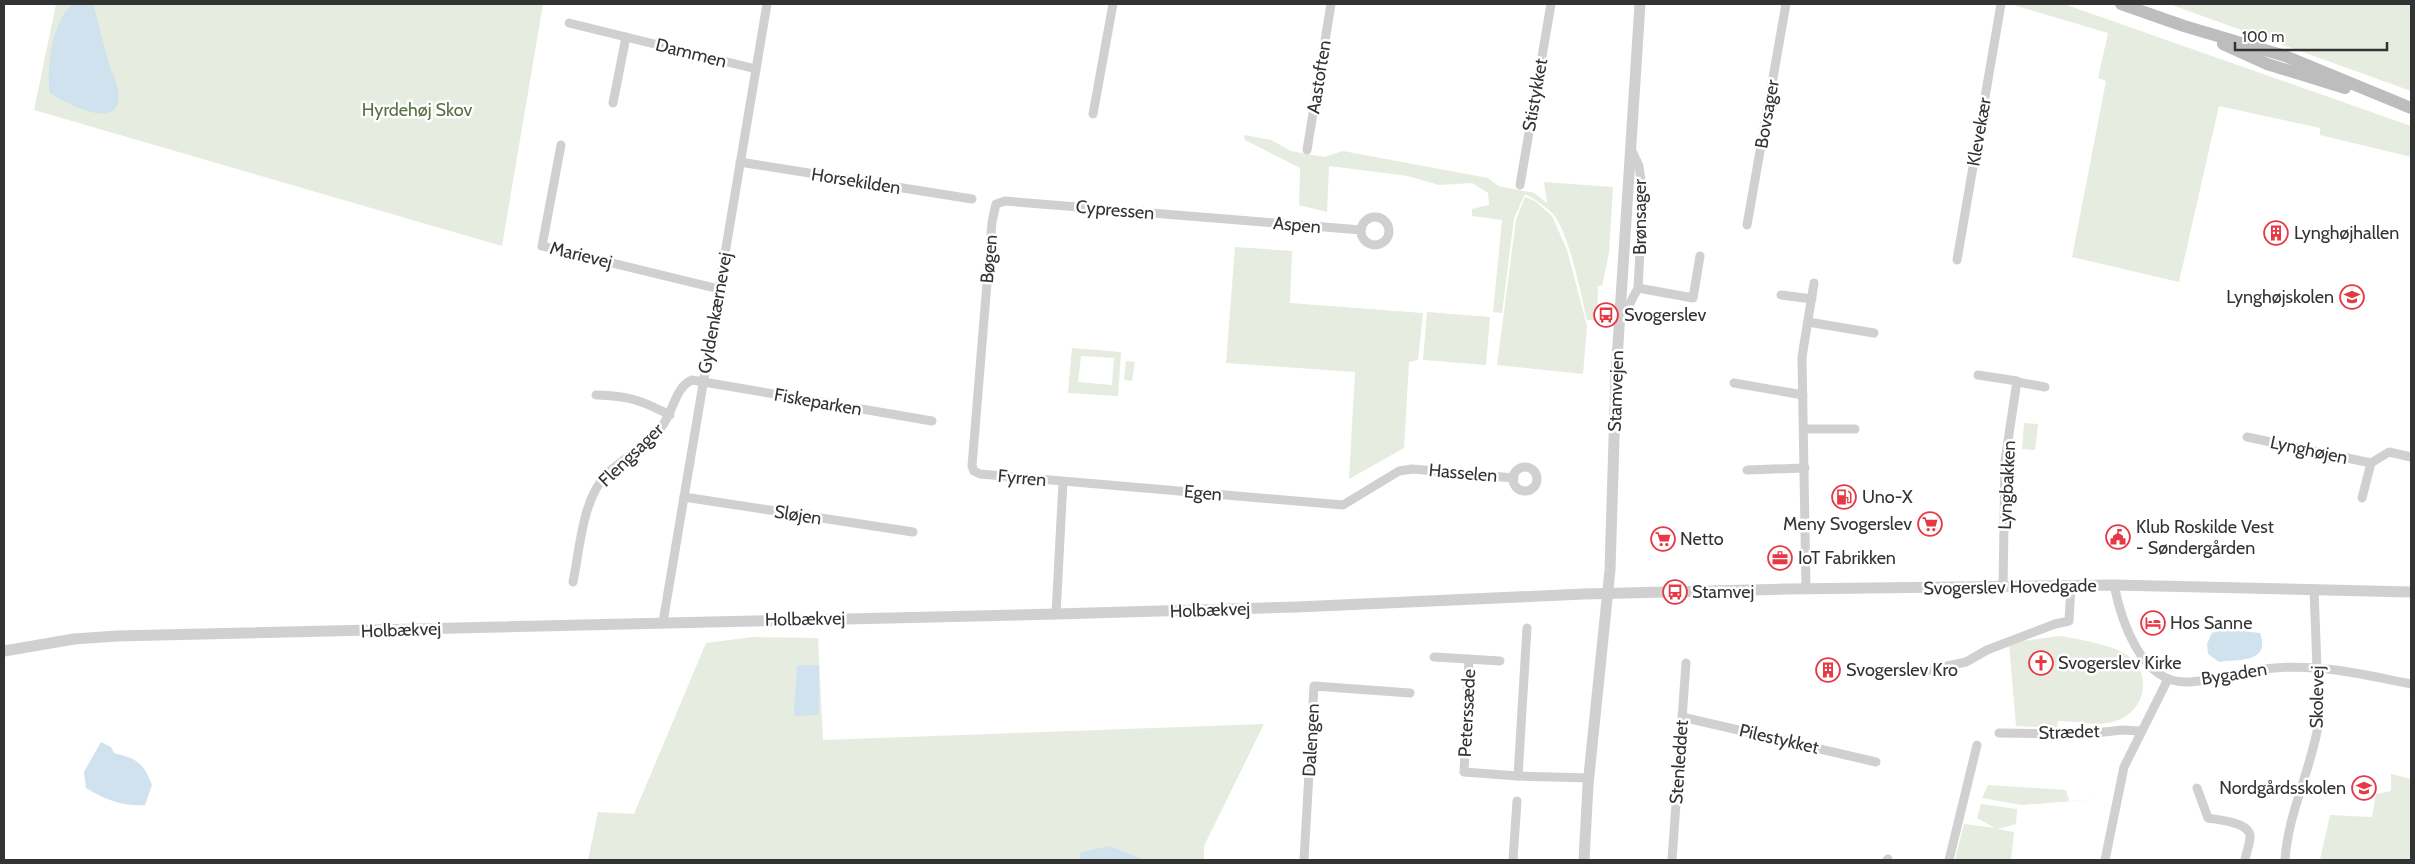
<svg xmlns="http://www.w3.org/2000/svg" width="2415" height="864" font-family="Cabin,sans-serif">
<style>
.green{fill:#e6ecdf;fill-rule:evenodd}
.water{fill:#cfe2ee}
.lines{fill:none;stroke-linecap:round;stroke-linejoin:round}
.minor{stroke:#d0d0d0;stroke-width:9}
.tertiary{stroke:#d0d0d0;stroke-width:11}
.secondary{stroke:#bdbdbd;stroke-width:12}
.labels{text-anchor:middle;stroke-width:5;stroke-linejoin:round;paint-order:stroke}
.street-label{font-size:18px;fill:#333;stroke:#fff}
.park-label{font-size:18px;fill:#56703f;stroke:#fff}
.poi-label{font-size:18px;fill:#333;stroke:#fff;text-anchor:start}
</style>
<rect width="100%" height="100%" fill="#fff"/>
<g class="green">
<polygon points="56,4 543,4 502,246 34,110"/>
<polygon points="2010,4 2064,4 2411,126 2411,157 2320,135 2320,128 2219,106 2179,282 2072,257 2106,81 2098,78 2108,33"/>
<polygon points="2169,4 2411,4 2411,91"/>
<path d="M1244,135L1271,140L1291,151L1324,157L1343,151L1488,178L1498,186L1534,193L1547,203L1544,182L1613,187L1609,253L1602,286H1598L1597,320H1587C1581,295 1569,232 1553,214C1545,206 1535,199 1525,194L1514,218L1502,313L1493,312L1502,220L1472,216V209L1489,205L1488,193L1472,183L1439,185L1408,176L1329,166L1327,212L1299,205L1300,168L1245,140Z"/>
<polygon points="1525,197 1535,201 1552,216 1567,250 1587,326 1583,374 1497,365 1516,220"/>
<polygon points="1235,247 1292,251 1290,303 1423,313 1418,360 1409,362 1404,448 1349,479 1355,372 1226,363"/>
<polygon points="1427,312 1490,317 1486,365 1423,360"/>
<path d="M1072,348L1121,352L1118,396L1068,393ZM1081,356L1114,358L1112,385L1078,382Z"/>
<polygon points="1126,361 1135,362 1132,381 1124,380"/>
<polygon points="2024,423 2038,424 2035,450 2022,449"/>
<path d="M2060,636C2078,639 2113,645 2127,655C2155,675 2144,715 2112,722C2096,726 2074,721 2058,721L2057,728L2016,726L2009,643Z"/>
<polygon points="753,637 818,638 823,740 1264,724 1204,846 1204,860 588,860 598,812 634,814 706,643"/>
<polygon points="2391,774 2411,779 2411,860 2320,860 2330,815 2372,817 2376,794 2391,791"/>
<polygon points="1988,785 2066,790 2069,801 2100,799 2021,805 1982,798"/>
<polygon points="1981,804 2017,809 2016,824 1998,829 2014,832 2011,860 1955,860 1964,824 1995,828 1977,818"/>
</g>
<g class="water">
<path d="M73,4H93C99,24 103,44 109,64C113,76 121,89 118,102C112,129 62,101 50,93C46,70 52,19 73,4Z"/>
<path d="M2227,629L2260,633C2271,663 2239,659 2219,662L2208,654L2207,644L2212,633Z"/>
<polygon points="801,665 819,665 819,715 795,716 794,712 797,666"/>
<path d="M101,742L111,747L114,753C137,759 143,762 152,785L145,805C124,807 103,799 86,788L84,772Z"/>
<polygon points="1109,846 1142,859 1142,860 1079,860 1081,852"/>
</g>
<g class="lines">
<g class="minor">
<polyline points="569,23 756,69"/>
<polyline points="613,103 626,37"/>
<polyline points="1093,114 1113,4"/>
<polyline points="561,145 542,246 719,289"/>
<polyline points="1307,150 1331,4"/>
<polyline points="740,162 972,199"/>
<polyline points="1520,185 1551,4"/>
<circle cx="1375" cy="231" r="14"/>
<polyline points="1747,225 1786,4"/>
<polyline points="1361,230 1005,201 996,204 992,222 972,466 974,471 980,474 1343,505 1399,471 1412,469 1514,478"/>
<polyline points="1957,260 2001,4"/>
<polyline points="1638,288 1693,298 1700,256"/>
<polyline points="1781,295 1812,299"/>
<polyline points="1620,322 1638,288 1643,195 1639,166 1631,149"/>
<polyline points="1808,322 1874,333"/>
<polyline points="1978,375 2017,381 2005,461 2003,588"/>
<polyline points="2017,382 2045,387"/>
<polyline points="1734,383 1803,395"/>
<path d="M596,395C630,396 640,400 670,415"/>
<polyline points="1804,429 1855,429"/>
<polyline points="2247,437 2371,463 2389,452 2411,457"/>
<circle cx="1525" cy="479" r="12"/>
<polyline points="1747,470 1805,468"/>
<polyline points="684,497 913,532"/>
<polyline points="2362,498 2371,463"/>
<path d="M573,582C580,549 582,499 607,474C624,458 646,445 662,426C673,413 675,387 692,380L932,421"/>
<path d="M2114,585C2121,620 2141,682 2185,682C2215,682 2245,670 2275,668C2321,664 2366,675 2411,684"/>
<polyline points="1806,589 1802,357 1814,283"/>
<polyline points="1056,614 1063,482"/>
<polyline points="663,622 767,4"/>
<polyline points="1527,628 1518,776 1589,778"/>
<polyline points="1434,657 1500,661"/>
<polyline points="1469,659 1464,772 1518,776"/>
<polyline points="1919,672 1966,662 1987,650 2055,624 2069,621 2071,586"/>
<polyline points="1682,717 1876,762"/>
<polyline points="1999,733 2086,734 2122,730 2140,731"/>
<path d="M2197,788L2208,818C2219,820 2249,822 2250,836C2250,844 2246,853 2245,860"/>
<polyline points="1304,860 1314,686 1410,693"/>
<polyline points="1513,860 1517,801"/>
<polyline points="1672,860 1686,663"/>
<polyline points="1887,860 1888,859"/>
<polyline points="1949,860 1977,745"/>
<polyline points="2105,860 2124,767 2168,679"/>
<path d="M2285,860C2288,812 2312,768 2319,721L2314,589"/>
</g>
<g class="tertiary">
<polyline points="4,651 74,639 117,636 1056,614 1297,607 1584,594 1787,589 2114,585 2411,592"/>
<polyline points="1584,860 1588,785 1610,570 1616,375 1640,4"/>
</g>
<g class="secondary">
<polyline points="2121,4 2184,26 2285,56 2411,108"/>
<polyline points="2223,44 2267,64 2345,88"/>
</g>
</g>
<defs>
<g id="building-ring" transform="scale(1.25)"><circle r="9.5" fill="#fff" stroke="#e63946" stroke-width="1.5"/><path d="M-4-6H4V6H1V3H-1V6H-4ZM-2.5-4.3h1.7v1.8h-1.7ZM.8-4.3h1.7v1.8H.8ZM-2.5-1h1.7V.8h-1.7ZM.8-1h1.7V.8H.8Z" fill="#e63946"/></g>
<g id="school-ring" transform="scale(1.25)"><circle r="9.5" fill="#fff" stroke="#e63946" stroke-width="1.5"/><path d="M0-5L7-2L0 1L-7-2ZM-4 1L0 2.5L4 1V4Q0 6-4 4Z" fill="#e63946"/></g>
<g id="bus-ring" transform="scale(1.25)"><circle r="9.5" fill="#fff" stroke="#e63946" stroke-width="1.5"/><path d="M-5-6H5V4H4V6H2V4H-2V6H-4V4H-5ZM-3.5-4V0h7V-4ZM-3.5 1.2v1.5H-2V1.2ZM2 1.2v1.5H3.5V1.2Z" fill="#e63946"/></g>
<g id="fuel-ring" transform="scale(1.25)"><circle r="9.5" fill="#fff" stroke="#e63946" stroke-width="1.5"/><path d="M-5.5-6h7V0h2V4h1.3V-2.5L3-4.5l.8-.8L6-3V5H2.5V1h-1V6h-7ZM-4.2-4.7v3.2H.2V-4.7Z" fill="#e63946"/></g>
<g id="supermarket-ring" transform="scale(1.25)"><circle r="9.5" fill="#fff" stroke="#e63946" stroke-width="1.5"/><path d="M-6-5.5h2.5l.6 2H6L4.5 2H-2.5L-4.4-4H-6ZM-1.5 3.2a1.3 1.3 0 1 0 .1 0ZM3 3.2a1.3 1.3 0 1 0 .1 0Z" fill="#e63946"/></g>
<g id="civic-ring" transform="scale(1.25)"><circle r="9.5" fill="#fff" stroke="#e63946" stroke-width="1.5"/><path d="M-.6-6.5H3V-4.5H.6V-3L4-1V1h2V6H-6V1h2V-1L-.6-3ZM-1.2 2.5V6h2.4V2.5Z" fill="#e63946"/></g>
<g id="office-ring" transform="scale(1.25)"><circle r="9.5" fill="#fff" stroke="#e63946" stroke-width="1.5"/><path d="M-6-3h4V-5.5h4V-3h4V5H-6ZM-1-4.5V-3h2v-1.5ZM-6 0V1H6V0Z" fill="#e63946"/></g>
<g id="hotel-ring" transform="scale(1.25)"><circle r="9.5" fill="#fff" stroke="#e63946" stroke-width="1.5"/><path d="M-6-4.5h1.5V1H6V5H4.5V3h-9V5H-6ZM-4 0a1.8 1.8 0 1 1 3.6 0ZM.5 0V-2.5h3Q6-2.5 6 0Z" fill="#e63946"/></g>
<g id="church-ring" transform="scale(1.25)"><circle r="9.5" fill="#fff" stroke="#e63946" stroke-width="1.5"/><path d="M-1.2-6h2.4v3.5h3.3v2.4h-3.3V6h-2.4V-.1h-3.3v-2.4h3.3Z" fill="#e63946"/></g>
</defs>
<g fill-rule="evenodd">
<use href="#building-ring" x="2276" y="233"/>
<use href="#school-ring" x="2352" y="297"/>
<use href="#bus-ring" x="1606" y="315"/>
<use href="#fuel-ring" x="1844" y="497"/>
<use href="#supermarket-ring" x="1930" y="524"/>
<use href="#civic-ring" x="2118" y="537"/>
<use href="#supermarket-ring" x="1663" y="539"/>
<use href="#office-ring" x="1780" y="558"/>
<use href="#bus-ring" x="1675" y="592"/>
<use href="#hotel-ring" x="2153" y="623"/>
<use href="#church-ring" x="2041" y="663"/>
<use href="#building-ring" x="1828" y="670"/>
<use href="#school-ring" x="2364" y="788"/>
</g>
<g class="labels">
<g class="street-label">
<text transform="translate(691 53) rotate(14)" y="6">Dammen</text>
<text transform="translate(1319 77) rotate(-81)" y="6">Aastoften</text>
<text transform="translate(1535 95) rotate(-80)" y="6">Stistykket</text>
<text transform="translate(1767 114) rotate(-80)" y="6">Bovsager</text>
<text transform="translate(1979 132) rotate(-80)" y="6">Klevekær</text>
<text transform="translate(856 181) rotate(9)" y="6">Horsekilden</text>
<text transform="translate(1115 210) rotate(5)" y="6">Cypressen</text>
<text transform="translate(1640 217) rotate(-90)" y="6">Brønsager</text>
<text transform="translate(1297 225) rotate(5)" y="6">Aspen</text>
<text transform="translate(581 255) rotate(14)" y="6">Marievej</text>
<text transform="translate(989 259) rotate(-85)" y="6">Bøgen</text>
<text transform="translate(715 313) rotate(-80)" y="6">Gyldenkærnevej</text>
<text transform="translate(1616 391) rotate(-88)" y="6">Stamvejen</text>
<text transform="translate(818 402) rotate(10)" y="6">Fiskeparken</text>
<text transform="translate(2309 450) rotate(12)" y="6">Lynghøjen</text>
<text transform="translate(631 455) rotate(-44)" y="6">Flengsager</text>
<text transform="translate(1463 473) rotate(5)" y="6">Hasselen</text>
<text transform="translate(1022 478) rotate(5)" y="6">Fyrren</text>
<text transform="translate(2007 485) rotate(-87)" y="6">Lyngbakken</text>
<text transform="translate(1203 493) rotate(5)" y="6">Egen</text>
<text transform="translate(798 515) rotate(9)" y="6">Sløjen</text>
<text transform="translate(2010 587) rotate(-1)" y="6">Svogerslev Hovedgade</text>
<text transform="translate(1210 610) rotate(-2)" y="6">Holbækvej</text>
<text transform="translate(805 619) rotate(-1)" y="6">Holbækvej</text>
<text transform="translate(401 630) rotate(-2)" y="6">Holbækvej</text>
<text transform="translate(2234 674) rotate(-9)" y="6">Bygaden</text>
<text transform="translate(2317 697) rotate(-89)" y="6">Skolevej</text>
<text transform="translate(1467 713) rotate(-87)" y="6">Peterssæde</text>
<text transform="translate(2069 732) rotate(-2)" y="6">Strædet</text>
<text transform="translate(1779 739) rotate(13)" y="6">Pilestykket</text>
<text transform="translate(1311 740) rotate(-87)" y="6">Dalengen</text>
<text transform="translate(1679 762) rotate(-86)" y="6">Stenleddet</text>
</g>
<g class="park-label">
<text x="417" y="116">Hyrdehøj Skov</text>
</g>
<g class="poi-label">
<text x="2294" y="239">Lynghøjhallen</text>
<text x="2334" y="303" text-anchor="end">Lynghøjskolen</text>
<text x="1624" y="321">Svogerslev</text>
<text x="1862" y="503">Uno-X</text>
<text x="1912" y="530" text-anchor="end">Meny Svogerslev</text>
<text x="2136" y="533">Klub Roskilde Vest<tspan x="2136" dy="21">- Søndergården</tspan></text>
<text x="1680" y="545">Netto</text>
<text x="1798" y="564">IoT Fabrikken</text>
<text x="1692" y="598">Stamvej</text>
<text x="2170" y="629">Hos Sanne</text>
<text x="2058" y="669">Svogerslev Kirke</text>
<text x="1846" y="676">Svogerslev Kro</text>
<text x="2346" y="794" text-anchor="end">Nordgårdsskolen</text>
</g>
</g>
<rect width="2415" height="864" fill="none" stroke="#333333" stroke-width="10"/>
<path d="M2235 42v8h152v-8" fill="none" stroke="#333333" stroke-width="2.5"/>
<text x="2242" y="42" font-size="15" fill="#333333" stroke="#ffffff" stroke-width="4" paint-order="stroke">100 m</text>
</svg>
